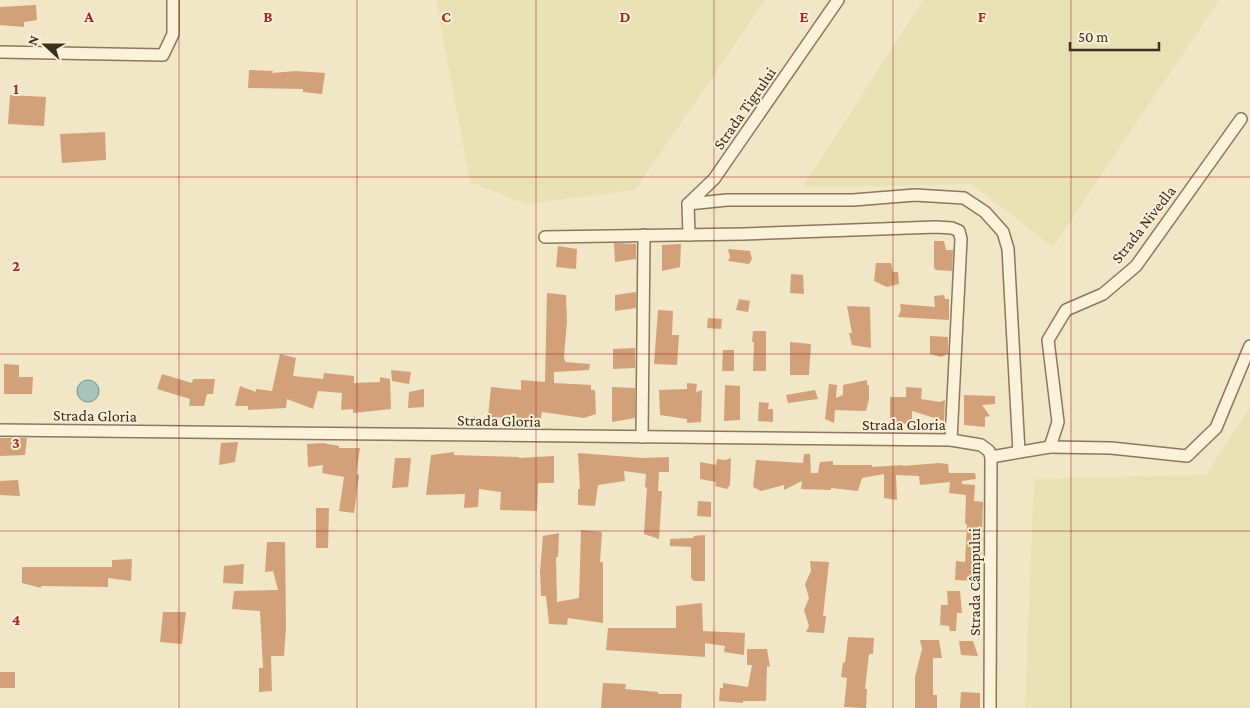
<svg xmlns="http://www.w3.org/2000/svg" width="1250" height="708" font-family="'Crimson Pro',serif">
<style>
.farmland{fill:#e8e1b3}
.water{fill:#a8c5bd;stroke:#6d948c}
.building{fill:#d2a179}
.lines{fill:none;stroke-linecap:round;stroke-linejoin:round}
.street-casing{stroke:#8e775a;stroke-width:14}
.street{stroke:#fbf2da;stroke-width:11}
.grid{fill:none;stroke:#a22825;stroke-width:1;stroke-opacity:0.55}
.labels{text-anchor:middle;stroke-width:4;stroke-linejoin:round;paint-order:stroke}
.street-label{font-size:16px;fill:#3e2f1f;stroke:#f8efd6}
.grid-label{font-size:16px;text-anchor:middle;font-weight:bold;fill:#a22825;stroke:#f8efd6;stroke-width:4;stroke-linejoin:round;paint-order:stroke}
</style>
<rect width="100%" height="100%" fill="#f1e6c6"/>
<g class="farmland">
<polygon points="436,0 765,0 635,190 527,204 470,182"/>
<polygon points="923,0 1219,0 1053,247 971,184 803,187"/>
<polygon points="1250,408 1250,708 1025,708 1034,479 1206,475"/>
</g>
<circle class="water" cx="88" cy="391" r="11"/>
<g class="building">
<polygon points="36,5 37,20 24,22 24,27 0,25 0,7"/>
<polygon points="249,70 273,71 272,73 296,71 325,73 322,94 303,92 303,89 248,88"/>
<polygon points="10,95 46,97 44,126 8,124"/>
<polygon points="105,132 106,160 62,163 60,134"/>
<polygon points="934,241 944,241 946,250 953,250 952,271 936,270 934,268"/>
<polygon points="614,243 636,244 636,259 615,262"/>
<polygon points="681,244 680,267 662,271 662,245"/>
<polygon points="558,246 577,249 576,269 556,267"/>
<polygon points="728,249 750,251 752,259 749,264 728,261 730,257"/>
<polygon points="876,263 891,263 893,272 898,272 899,284 887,287 874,281"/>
<polygon points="791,274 803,275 804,294 790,293"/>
<polygon points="636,292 636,308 615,311 615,295"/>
<polygon points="547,293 566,295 567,321 564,356 565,362 590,364 589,370 554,372 554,383 591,385 591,390 595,390 596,414 584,418 542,412 541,418 519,422 519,418 488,417 491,387 521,390 521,380 545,382"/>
<polygon points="944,295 945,299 949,299 949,320 898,317 901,310 900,304 935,307 934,296"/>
<polygon points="739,299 750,301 748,312 736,310"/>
<polygon points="847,306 870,307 871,348 852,345 849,333 852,333"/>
<polygon points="658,310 673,311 672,335 679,335 677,365 654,364"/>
<polygon points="708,318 722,319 721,329 707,328"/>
<polygon points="753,331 766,331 766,371 753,371 754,342 752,342"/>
<polygon points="930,336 948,337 948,354 941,357 930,354"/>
<polygon points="790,342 811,344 809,375 790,375"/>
<polygon points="635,348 635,368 613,369 613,349"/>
<polygon points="723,350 734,350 734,371 722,371"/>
<polygon points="280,354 296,358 293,376 323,379 324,373 354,376 354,383 380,382 380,377 390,379 391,409 353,413 353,409 341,410 342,393 318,391 313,409 287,399 286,408 248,410 248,406 235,406 240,386 256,392 256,389 272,391"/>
<polygon points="4,364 19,365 19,377 33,377 32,394 4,394"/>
<polygon points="391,370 411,372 409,384 392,381"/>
<polygon points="162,374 192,383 193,379 215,379 213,394 207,394 204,406 189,406 190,399 157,389"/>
<polygon points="867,380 867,385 869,385 869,399 866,411 835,410 834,423 825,419 829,384 837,385 836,398 843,395 843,385"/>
<polygon points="687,383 697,384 696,392 702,390 701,422 687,423 687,419 660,415 659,390 687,389"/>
<polygon points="725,385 740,386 740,420 724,421"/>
<polygon points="612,387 635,388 635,418 612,422"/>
<polygon points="906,387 922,388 921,399 940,402 945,400 944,421 912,411 912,424 890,423 890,397 906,397"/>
<polygon points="424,389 424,407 408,408 409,392"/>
<polygon points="815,390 818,399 788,403 786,395"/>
<polygon points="964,395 995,396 995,404 982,405 990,416 985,417 985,427 964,425"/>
<polygon points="759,402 769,403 768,409 773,409 773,422 758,421"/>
<polygon points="0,438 27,438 25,455 0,456"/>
<polygon points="238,442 235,462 219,465 221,443"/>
<polygon points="323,443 339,446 339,448 360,448 356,474 359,475 354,513 339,511 344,477 322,473 323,465 308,467 307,444"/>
<polygon points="454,452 454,455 519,457 519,458 554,456 554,483 538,483 537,511 500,510 501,492 479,489 478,507 464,508 465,494 426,495 431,455"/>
<polygon points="578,453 643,458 669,457 669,472 659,472 658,491 662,491 659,539 644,534 647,487 645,488 646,474 624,471 625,481 598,485 595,506 578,505 578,489 580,489"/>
<polygon points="804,454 810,454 811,473 818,473 820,462 833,461 833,465 872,465 872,467 903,465 903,466 939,463 948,464 949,473 975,473 976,479 962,481 962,484 975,485 974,501 983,502 981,564 978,563 977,581 955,580 956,561 965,562 967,524 965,524 966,495 949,493 950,482 920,485 919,476 896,475 897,500 884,498 884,474 862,478 858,491 831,488 831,490 801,489 802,481 784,490 784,485 761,491 753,487 756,460 803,463"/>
<polygon points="395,458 411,458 408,487 392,488"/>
<polygon points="731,458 730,485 727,489 715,486 716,482 700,479 700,462 716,465 717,459 725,460"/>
<polygon points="18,480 20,496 0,495 0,481"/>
<polygon points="698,501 711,502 711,517 697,516"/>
<polygon points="316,508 329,508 328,548 316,548"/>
<polygon points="581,530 602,532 600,562 603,562 603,623 568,618 567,625 549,624 546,596 541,596 540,571 543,536 559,533 558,557 556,557 557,602 579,598"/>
<polygon points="705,535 705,581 694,581 691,578 691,547 670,546 670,539 693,538 694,536"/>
<polygon points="267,542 285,542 286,627 284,656 271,656 272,691 259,692 259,668 263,668 260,611 232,609 234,591 278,590 273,571 265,572"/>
<polygon points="132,559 131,581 108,578 108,587 41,586 41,588 22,583 22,567 112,567 112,560"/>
<polygon points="810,561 829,562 823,616 826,616 824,633 806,632 809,626 804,610 809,598 805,584 811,571"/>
<polygon points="244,564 243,584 223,583 224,566"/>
<polygon points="947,591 960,591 962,613 957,613 956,631 950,631 949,626 940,625 941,605 948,605"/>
<polygon points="702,603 703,631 745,633 744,655 724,652 725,646 705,643 705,657 606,650 608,628 676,628 676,606"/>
<polygon points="163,612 186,612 182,644 160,642"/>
<polygon points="848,637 874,638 873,654 869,654 865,689 867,689 866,708 844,707 847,678 841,677 843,662 845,663"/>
<polygon points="920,640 939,640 942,658 933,658 933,695 937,695 937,708 915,708 915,677 922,649"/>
<polygon points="959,641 973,641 978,656 961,655"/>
<polygon points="747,649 767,649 770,667 767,666 766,701 743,701 743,703 719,701 720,688 723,688 723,683 748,687 752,665 747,665"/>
<rect x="0" y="672" width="15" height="16"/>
<polygon points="603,683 626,684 625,689 658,692 658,694 682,694 681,708 601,708"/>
<polygon points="961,692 980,693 980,708 960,708"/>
</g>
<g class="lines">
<g class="street-casing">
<g id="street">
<polyline points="0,52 163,55 173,34 173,0"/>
<polyline points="688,204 727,200 853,200 915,195 964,198 985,212 1003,232 1008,249 1019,452"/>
<polyline points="689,235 688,204 714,179 838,0"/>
<polyline points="545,237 744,234 936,227 952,228 959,231 961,239 951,440"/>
<polyline points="0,430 951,440 981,445 989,451 991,457 990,708"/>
<polyline points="642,437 644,235"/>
<polyline points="1050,447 1111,448 1187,456 1216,428 1250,346"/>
<polyline points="991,457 1050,447 1058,422 1048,340 1066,310 1103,294 1136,266 1241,119"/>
</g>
</g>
<use href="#street" class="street"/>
</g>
<path class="grid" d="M179,0V708M357,0V708M536,0V708M714,0V708M893,0V708M1071,0V708M0,177H1250M0,354H1250M0,531H1250"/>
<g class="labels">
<g class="street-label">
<text transform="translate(744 108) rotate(-55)" y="6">Strada Tigrului</text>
<text transform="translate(1143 224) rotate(-52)" y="6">Strada Nivedla</text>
<text transform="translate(95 415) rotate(1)" y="6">Strada Gloria</text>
<text transform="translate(499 420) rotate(1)" y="6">Strada Gloria</text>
<text x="904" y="430">Strada Gloria</text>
<text transform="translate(974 582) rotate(-90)" y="6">Strada Câmpului</text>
</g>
</g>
<g class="grid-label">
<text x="89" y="22">A</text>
<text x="268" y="22">B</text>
<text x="446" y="22">C</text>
<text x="625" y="22">D</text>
<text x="804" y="22">E</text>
<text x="982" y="22">F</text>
<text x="16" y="94">1</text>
<text x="16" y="271">2</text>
<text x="16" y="448">3</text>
<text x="16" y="625">4</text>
</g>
<g transform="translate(45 45) rotate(291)" stroke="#f8efd6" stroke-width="4" paint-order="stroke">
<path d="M0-4L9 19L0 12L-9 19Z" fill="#3e2f1f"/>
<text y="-8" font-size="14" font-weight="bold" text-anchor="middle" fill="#3e2f1f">N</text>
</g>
<path d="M1070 42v8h89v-8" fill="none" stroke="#3e2f1f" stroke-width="2.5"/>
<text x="1078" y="42" font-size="15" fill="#3e2f1f" stroke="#f8efd6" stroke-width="4" paint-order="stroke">50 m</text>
</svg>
